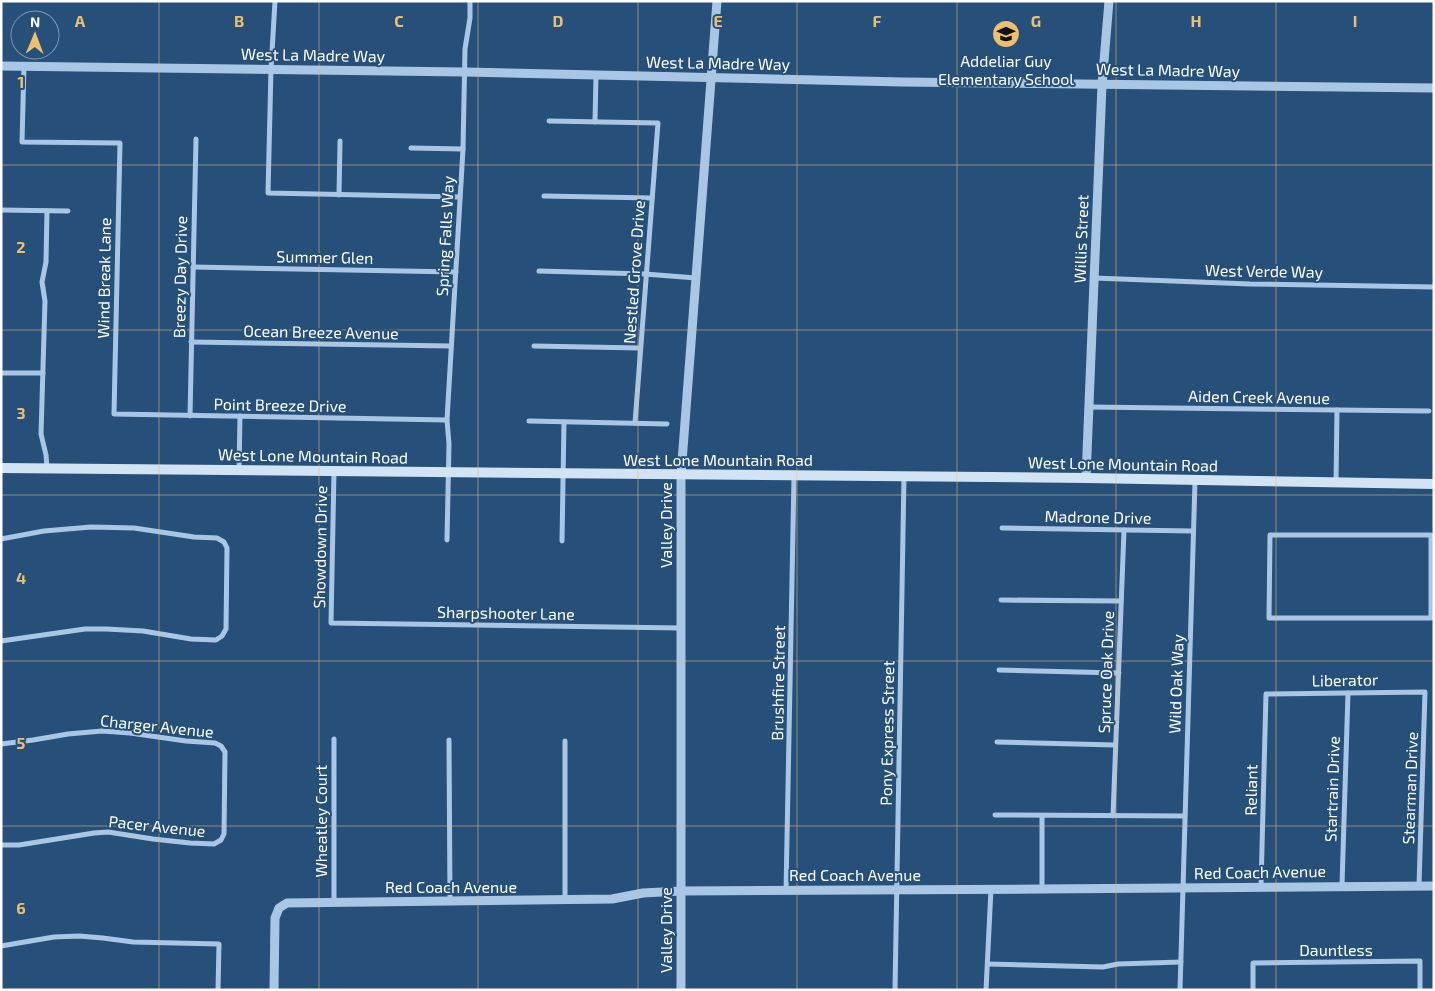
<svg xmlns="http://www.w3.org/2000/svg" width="1435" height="991" font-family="'Exo 2',sans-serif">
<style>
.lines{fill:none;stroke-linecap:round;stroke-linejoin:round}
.minor{stroke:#a9c7e4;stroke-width:5}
.tertiary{stroke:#a9c7e4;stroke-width:9}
.secondary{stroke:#d2e3f4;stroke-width:10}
.grid{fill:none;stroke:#ecc06e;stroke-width:1;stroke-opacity:0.55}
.labels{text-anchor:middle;stroke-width:4;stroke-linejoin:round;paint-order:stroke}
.street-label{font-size:16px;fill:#fff;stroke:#26507a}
.poi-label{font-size:16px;fill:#fff;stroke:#26507a}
.grid-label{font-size:16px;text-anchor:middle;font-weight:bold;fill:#ecc06e;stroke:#26507a;stroke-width:4;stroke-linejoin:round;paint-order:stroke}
</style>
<rect width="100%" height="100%" fill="#26507a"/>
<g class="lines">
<g class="minor">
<polyline points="275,1 271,69 268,193 460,197"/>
<polyline points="24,66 22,142 120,143 114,414 447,420"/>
<polyline points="549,121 658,123 635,423"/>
<polyline points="595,122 596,75"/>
<polyline points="411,148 463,149"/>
<polyline points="339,195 340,141"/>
<polyline points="544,196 652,198"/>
<polyline points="1,210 68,211"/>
<polyline points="47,211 46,262 42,282 45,301 41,434 46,455 47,468"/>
<polyline points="193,267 456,272"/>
<polyline points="539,271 645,274 696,278"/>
<polyline points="1094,278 1250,284 1434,287"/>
<polyline points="191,342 451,346"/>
<polyline points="534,346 640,348"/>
<polyline points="1,373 43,373"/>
<polyline points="1089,407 1429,411"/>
<polyline points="190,416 196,139"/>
<polyline points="529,421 667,424"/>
<polyline points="239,471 240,416"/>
<polyline points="334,472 331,623 681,628"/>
<polyline points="1336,482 1337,410"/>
<polyline points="1002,528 1193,531"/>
<polygon points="1270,535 1431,535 1431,618 1269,618"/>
<polyline points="1,539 44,531 91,527 134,528 194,537 217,538 224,542 227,548 226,629 222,636 216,640 191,639 143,631 106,629 85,629 1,641"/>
<polyline points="447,540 449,444 447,420 463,149 465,49 470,18 470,1"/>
<polyline points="562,541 564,422"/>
<polyline points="1001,600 1121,601"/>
<polyline points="999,670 1119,673"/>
<polyline points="449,740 450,901"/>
<polyline points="565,741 565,900"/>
<polyline points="997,742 1115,745"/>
<polyline points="1,744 33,740 68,734 102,731 130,733 186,741 215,743 221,746 225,752 224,834 221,840 214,844 190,843 153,839 108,832 94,833 19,845 1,845"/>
<polyline points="995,815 1185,816"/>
<polyline points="1113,816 1124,530"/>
<polyline points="1342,885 1348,693"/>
<polyline points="1261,886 1266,694 1425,692 1419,886"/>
<polyline points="1042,889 1042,816"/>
<polyline points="786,891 794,476"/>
<polyline points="334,903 334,739"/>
<polyline points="1,946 54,937 79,936 103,938 133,942 219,944 218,990"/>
<polyline points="988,964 1103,967 1118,964 1181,962"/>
<polyline points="895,990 904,476"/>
<polyline points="986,990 991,889"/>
<polyline points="1180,990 1195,481"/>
<polyline points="1253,990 1253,963 1420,961 1420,990"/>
</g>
<g class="tertiary">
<polyline points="1,66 465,72 902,82 1434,88"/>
<polyline points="1086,478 1102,85 1109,1"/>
<polyline points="274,990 275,918 279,908 287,903 612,899 643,893 681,891 1042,889 1434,886"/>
<polyline points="681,990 681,475 717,1"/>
</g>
<polyline class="secondary" points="1,468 1086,478 1434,484"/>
</g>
<path class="grid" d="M159,1V990M319,1V990M478,1V990M638,1V990M797,1V990M957,1V990M1116,1V990M1276,1V990M1,165H1434M1,330H1434M1,495H1434M1,661H1434M1,826H1434"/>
<defs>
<g id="school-disc" transform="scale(1.4375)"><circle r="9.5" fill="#ecc06e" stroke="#26507a"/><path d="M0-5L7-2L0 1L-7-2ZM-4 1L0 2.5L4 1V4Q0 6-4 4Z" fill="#111"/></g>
</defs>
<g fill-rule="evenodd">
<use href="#school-disc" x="1006" y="34"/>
</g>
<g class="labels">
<g class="street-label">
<text transform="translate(313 55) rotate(1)" y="6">West La Madre Way</text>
<text transform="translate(718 63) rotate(1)" y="6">West La Madre Way</text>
<text transform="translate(1168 70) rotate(1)" y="6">West La Madre Way</text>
<text transform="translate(445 236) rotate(-87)" y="6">Spring Falls Way</text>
<text transform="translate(1081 239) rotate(-88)" y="6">Willis Street</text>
<text transform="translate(325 257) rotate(1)" y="6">Summer Glen</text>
<text transform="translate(1264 271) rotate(1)" y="6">West Verde Way</text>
<text transform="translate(634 272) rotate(-86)" y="6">Nestled Grove Drive</text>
<text transform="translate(180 277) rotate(-89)" y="6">Breezy Day Drive</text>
<text transform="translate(104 278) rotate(-89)" y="6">Wind Break Lane</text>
<text transform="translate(321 332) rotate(1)" y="6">Ocean Breeze Avenue</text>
<text transform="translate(1259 397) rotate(1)" y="6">Aiden Creek Avenue</text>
<text transform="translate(280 405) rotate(1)" y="6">Point Breeze Drive</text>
<text transform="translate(313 456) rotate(1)" y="6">West Lone Mountain Road</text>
<text x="718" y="466">West Lone Mountain Road</text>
<text transform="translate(1123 464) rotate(1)" y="6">West Lone Mountain Road</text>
<text transform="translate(1098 517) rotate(1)" y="6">Madrone Drive</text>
<text transform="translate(666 525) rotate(-90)" y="6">Valley Drive</text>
<text transform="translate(320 547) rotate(-89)" y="6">Showdown Drive</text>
<text transform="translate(506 613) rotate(1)" y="6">Sharpshooter Lane</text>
<text transform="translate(1106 672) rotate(-88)" y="6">Spruce Oak Drive</text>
<text transform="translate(1345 680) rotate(-1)" y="6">Liberator</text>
<text transform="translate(778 683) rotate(-89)" y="6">Brushfire Street</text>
<text transform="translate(1176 684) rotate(-88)" y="6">Wild Oak Way</text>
<text transform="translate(157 726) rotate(6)" y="6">Charger Avenue</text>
<text transform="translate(887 733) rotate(-89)" y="6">Pony Express Street</text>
<text transform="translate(1410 788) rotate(-88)" y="6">Stearman Drive</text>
<text transform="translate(1332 789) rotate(-88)" y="6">Startrain Drive</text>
<text transform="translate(1251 790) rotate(-89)" y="6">Reliant</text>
<text transform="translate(321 821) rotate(-90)" y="6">Wheatley Court</text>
<text transform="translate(157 826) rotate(6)" y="6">Pacer Avenue</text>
<text transform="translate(1260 872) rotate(-1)" y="6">Red Coach Avenue</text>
<text x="855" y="881">Red Coach Avenue</text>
<text x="451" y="893">Red Coach Avenue</text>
<text transform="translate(666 930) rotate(-90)" y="6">Valley Drive</text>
<text x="1336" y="956">Dauntless</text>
</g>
<g class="poi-label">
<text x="1006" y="67">Addeliar Guy<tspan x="1006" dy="18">Elementary School</tspan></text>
</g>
</g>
<g class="grid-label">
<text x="80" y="27">A</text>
<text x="239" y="27">B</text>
<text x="399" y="27">C</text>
<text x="558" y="27">D</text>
<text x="718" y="27">E</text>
<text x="877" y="27">F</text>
<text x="1036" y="27">G</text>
<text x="1196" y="27">H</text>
<text x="1355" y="27">I</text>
<text x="21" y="88">1</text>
<text x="21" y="253">2</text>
<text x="21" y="419">3</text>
<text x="21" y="584">4</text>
<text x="21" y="749">5</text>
<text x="21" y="914">6</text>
</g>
<rect width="1435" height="991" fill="none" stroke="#ffffff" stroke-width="5"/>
<g transform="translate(35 35) rotate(1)"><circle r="24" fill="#26507a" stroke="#7d96af"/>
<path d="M0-4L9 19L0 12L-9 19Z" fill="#ecc06e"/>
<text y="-8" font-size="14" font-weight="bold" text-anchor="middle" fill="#ffffff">N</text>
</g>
</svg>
